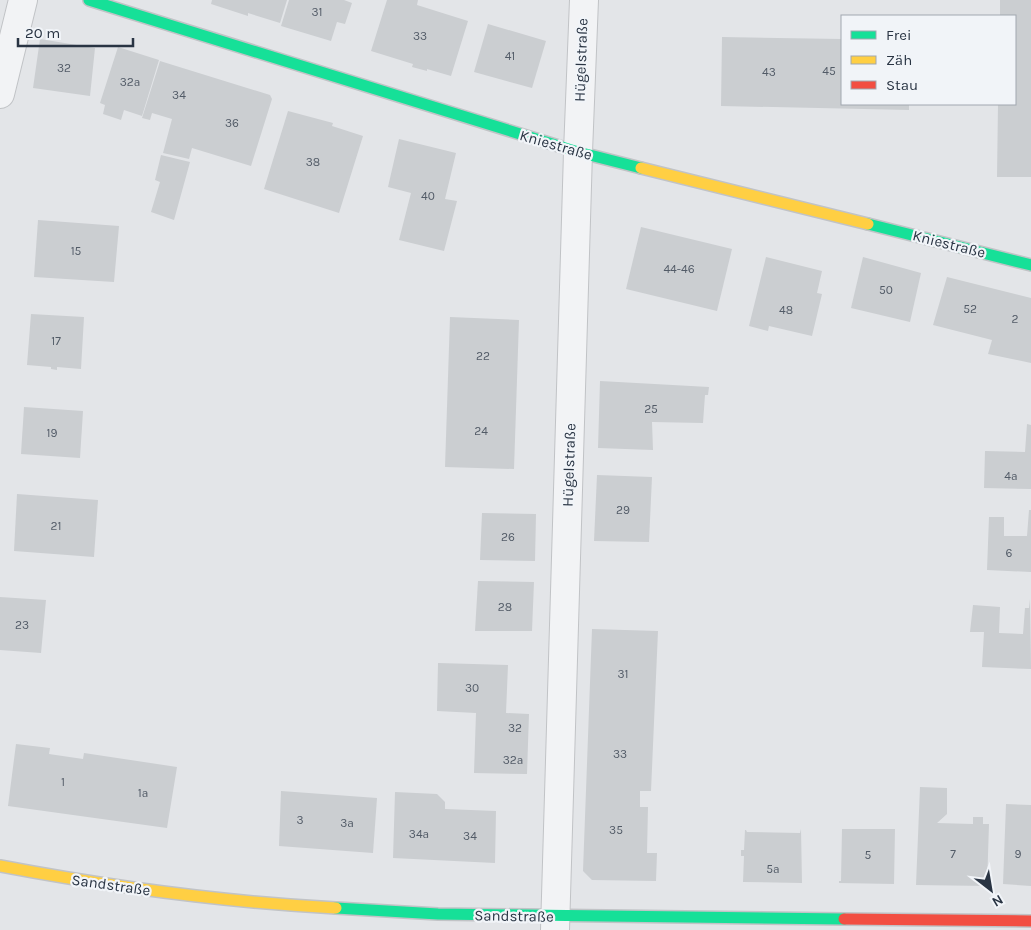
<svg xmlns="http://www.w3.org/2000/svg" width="1031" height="930" font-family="Karla,sans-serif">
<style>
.building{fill:#cbced1}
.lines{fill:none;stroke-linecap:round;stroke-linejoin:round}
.street-casing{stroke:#c1c3c6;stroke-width:30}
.fast-casing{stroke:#c1c3c6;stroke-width:14}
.slow-casing{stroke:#c1c3c6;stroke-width:14}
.jam-casing{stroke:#c1c3c6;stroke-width:14}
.street{stroke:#f2f3f5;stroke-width:28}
.fast{stroke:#16e098;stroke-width:11}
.slow{stroke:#ffcf43;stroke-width:11}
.jam{stroke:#f24e42;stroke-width:11}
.labels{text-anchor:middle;stroke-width:4.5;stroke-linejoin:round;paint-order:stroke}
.number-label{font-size:12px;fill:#525b67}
.street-label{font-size:15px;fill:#293443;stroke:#f1f4f8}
</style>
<rect width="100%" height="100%" fill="#e3e5e8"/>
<g class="building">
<polygon points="212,0 287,0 280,23 248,13 248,16 211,4"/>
<polygon points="289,0 344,0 352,3 345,24 337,22 331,41 281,26"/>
<polygon points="387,0 418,0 417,5 468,21 451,76 427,69 427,71 412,67 413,64 371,51"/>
<polygon points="1000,0 1031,0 1031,177 997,177 998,104 1015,104 1015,16 1000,16"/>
<polygon points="488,24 546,41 532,88 474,72"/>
<polygon points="722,37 842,39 842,104 909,104 909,110 721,106"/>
<polygon points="40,39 95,48 90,96 33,88"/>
<polygon points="118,47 159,60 142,116 124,110 121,120 103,114 105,105 100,103"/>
<polygon points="160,61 270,95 272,99 251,166 192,148 189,159 163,153 172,119 152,113 150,120 142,118"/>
<polygon points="288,111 333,123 332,126 363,136 339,213 264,189"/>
<polygon points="399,139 456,153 445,199 457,201 444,251 399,240 411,193 388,187"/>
<polygon points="161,155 190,162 174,220 151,212 160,182 155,180"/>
<polygon points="38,220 119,226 114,282 34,277"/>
<polygon points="641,227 732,249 717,311 626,289"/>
<polygon points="766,257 822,271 817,293 822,294 812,336 769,326 768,331 749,326"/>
<polygon points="863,257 921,273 910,322 851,308"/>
<polygon points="947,277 1031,298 1031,363 988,354 992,340 933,325"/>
<polygon points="31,314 84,317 81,369 57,367 57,370 51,369 51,367 27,365"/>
<polygon points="450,317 519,320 514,469 445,467"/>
<polygon points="600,381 709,387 708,395 705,395 703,423 652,422 653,450 598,448"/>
<polygon points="24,407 83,411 80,458 21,454"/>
<polygon points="1027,424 1031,425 1031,489 984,488 985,451 1025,452"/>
<polygon points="597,475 652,477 649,542 594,541"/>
<polygon points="17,494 98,500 94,557 14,551"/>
<polygon points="1029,510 1031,510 1031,572 987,570 989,517 1004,517 1004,536 1027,536"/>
<polygon points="482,513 536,514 535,561 480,560"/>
<polygon points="478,581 534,582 532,631 475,631"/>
<polygon points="0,597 46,600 41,653 0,650"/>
<polygon points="1030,599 1031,669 982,667 984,632 970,632 973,605 1000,607 999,633 1023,634 1025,608 1029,608"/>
<polygon points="592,629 658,631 651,791 640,791 640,807 648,807 647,853 657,853 656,881 592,880 583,871"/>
<polygon points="438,663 508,665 506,713 529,714 527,774 474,773 476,713 437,711"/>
<polygon points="16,744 50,748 49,754 83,759 84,753 177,767 167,828 8,806"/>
<polygon points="920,787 947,788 947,814 937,823 973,824 973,817 983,817 983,824 989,824 987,886 916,885"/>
<polygon points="281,791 377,798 373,853 279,846"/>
<polygon points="395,792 437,794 445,802 445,809 496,811 495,863 393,858"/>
<polygon points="1006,804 1031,805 1031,886 1003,884"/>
<polygon points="801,829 802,883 743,882 744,856 741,856 741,850 744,850 745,830 746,830 747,832 800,833"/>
<polygon points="842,829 895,829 894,884 839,883 839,881 841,881"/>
</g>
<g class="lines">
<g class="street-casing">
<g id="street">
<polyline points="0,94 23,0"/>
<polyline points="555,930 578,152 584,0"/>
</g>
</g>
<g class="fast-casing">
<g id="fast">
<polyline points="89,0 578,152 641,168"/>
<polyline points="868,224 1031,265"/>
<polyline points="336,908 438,914 844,919"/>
</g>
</g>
<g class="slow-casing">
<g id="slow">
<polyline points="641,168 868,224"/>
<path d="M0,866C111,887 223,902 336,908"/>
</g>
</g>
<g class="jam-casing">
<polyline id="jam" points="844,919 1031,921"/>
</g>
<use href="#street" class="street"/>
<use href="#fast" class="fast"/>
<use href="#slow" class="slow"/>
<use href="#jam" class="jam"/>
</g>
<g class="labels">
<g class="number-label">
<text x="317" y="16">31</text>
<text x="420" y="40">33</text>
<text x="510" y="60">41</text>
<text x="64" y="72">32</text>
<text x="829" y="75">45</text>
<text x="769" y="76">43</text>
<text x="130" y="86">32a</text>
<text x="179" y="99">34</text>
<text x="232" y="127">36</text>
<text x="313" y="166">38</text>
<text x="428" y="200">40</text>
<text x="76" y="255">15</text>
<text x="679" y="273">44-46</text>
<text x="886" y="294">50</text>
<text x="970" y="313">52</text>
<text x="786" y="314">48</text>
<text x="1015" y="323">2</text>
<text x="56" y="345">17</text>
<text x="483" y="360">22</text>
<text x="651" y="413">25</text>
<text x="481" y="435">24</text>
<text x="52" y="437">19</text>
<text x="1011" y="480">4a</text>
<text x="623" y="514">29</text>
<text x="56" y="530">21</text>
<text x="508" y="541">26</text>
<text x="1009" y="557">6</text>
<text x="505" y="611">28</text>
<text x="22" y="629">23</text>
<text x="623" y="678">31</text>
<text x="472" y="692">30</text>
<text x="515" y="732">32</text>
<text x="620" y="758">33</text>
<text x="513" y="764">32a</text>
<text x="63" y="786">1</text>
<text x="143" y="797">1a</text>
<text x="300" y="824">3</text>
<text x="347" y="827">3a</text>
<text x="616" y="834">35</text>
<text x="419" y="838">34a</text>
<text x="470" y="840">34</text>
<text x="953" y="858">7</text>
<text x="1018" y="858">9</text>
<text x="868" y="859">5</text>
<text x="773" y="873">5a</text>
</g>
<g class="street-label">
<text transform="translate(581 60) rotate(-88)" y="5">Hügelstraße</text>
<text transform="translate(556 145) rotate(16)" y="5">Kniestraße</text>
<text transform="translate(949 244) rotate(14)" y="5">Kniestraße</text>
<text transform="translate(569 465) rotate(-88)" y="5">Hügelstraße</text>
<text transform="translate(111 885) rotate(8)" y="5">Sandstraße</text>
<text transform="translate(514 916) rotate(1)" y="5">Sandstraße</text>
</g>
</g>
<rect x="841" y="15" width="175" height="90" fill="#f1f4f8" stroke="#a1a7b0"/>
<rect x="851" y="31" width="25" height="8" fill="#16e098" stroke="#a1a7b0"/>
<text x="886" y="40" font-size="15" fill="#293443">Frei</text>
<rect x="851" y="56" width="25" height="8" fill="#ffcf43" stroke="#a1a7b0"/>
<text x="886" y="65" font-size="15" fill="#293443">Zäh</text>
<rect x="851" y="81" width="25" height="8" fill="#f24e42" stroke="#a1a7b0"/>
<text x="886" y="90" font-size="15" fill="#293443">Stau</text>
<g transform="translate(991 890) rotate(149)" stroke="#f1f4f8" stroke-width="4" paint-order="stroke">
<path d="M0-4L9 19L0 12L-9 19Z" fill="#293443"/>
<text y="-8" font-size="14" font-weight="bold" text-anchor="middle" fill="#293443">N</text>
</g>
<path d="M18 38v8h115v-8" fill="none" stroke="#293443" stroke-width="2.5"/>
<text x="25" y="38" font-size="15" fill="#293443" stroke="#f1f4f8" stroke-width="4" paint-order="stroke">20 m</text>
</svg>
